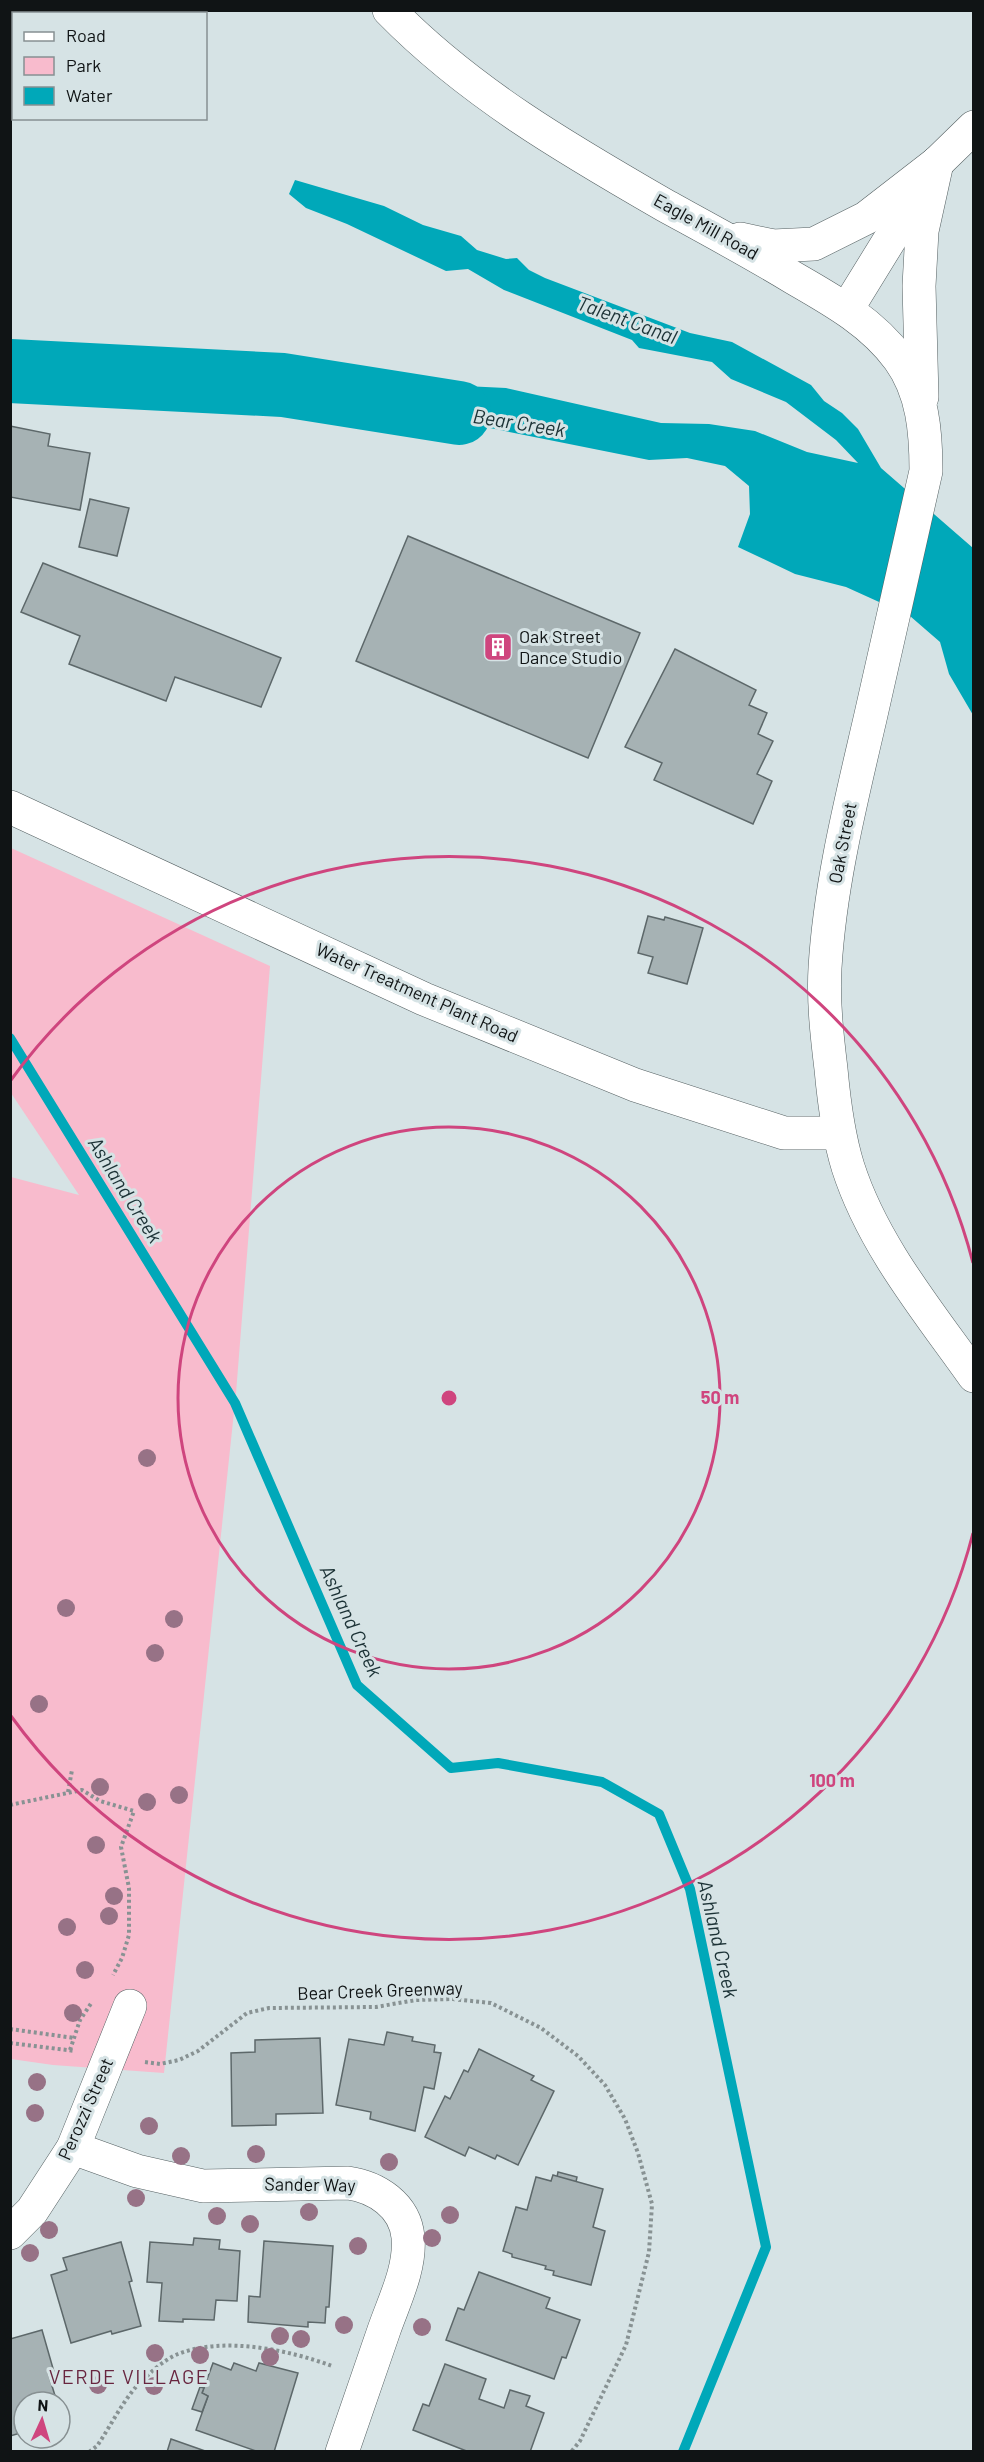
<svg xmlns="http://www.w3.org/2000/svg" width="984" height="2462" font-family="Barlow,sans-serif">
<style>
.green{fill:#f8bbcd}
.water{fill:#00a8b9}
.lines{fill:none;stroke-linecap:round;stroke-linejoin:round}
.stream{stroke:#00a8b9;stroke-width:10}
.river{stroke:#00a8b9;stroke-width:64}
.building{fill:#a6b2b4;stroke:#5d686a;stroke-width:1.5}
.minor-casing{stroke:#556062;stroke-width:34}
.path{stroke:#889293;stroke-width:4;stroke-dasharray:3 3;stroke-linecap:butt}
.minor{stroke:#fff;stroke-width:33}
.tree{fill:#977286}
.ring{fill:none;stroke:#cf457e;stroke-width:3}
.labels{text-anchor:middle;stroke-width:6;stroke-linejoin:round;paint-order:stroke}
.street-label{font-size:18px;fill:#101415;stroke:#d6e3e5}
.poi-label{font-size:18px;fill:#101415;stroke:#d6e3e5;text-anchor:start}
.water-label{font-size:20px;font-style:italic;fill:#1c3236;stroke:#d6e3e5}
.neighbourhood-label{font-size:20px;letter-spacing:1.5px;fill:#68253f;stroke:#d6e3e5}
.centre{fill:#cf457e;stroke:#d6e3e5;stroke-width:3}
.ring-label{font-size:18px;text-anchor:middle;font-weight:bold;fill:#cf457e;stroke:#d6e3e5;stroke-width:6;stroke-linejoin:round;paint-order:stroke}
</style>
<rect width="100%" height="100%" fill="#d6e3e5"/>
<polygon class="green" points="11,848 270,966 236,1393 164,2073 53,2065 11,2059 11,1177 79,1195 11,1093"/>
<polygon class="water" points="295,180 384,206 423,225 461,236 477,250 506,259 517,258 529,270 545,278 690,333 732,342 811,385 824,401 842,413 858,429 881,468 973,548 973,715 949,674 940,642 910,616 846,587 795,574 738,547 750,514 749,486 725,466 687,458 649,460 470,424 366,408 382,382 506,388 661,423 709,424 755,431 807,452 858,463 836,440 786,402 731,379 712,362 639,348 632,340 504,290 468,269 446,271 347,224 306,208 289,194"/>
<g class="lines">
<polyline class="stream" points="10,1038 235,1403 357,1685 451,1768 498,1763 602,1782 659,1814 690,1889 766,2247 683,2452"/>
<polyline class="river" points="10,371 283,385 459,413"/>
</g>
<g class="building">
<polygon points="10,426 50,434 48,446 90,453 80,510 10,497"/>
<polygon points="90,499 129,508 117,556 79,547"/>
<polygon points="408,536 640,633 588,758 356,661"/>
<polygon points="43,563 281,658 261,707 175,677 166,701 69,664 80,636 21,612"/>
<polygon points="675,649 756,690 749,705 767,713 758,734 773,741 757,774 772,781 753,824 654,780 662,763 625,747"/>
<polygon points="648,916 664,920 665,917 703,928 687,984 648,973 653,957 638,953"/>
<polygon points="387,2032 413,2037 412,2041 435,2045 434,2052 441,2053 434,2089 424,2087 415,2131 370,2119 371,2112 336,2105 349,2039 384,2045"/>
<polygon points="320,2038 323,2113 276,2114 276,2125 232,2126 231,2053 255,2052 255,2040"/>
<polygon points="479,2049 534,2076 531,2080 554,2091 518,2165 497,2155 495,2159 469,2147 465,2156 425,2137 445,2096 450,2099 464,2070 468,2072"/>
<polygon points="558,2172 577,2177 576,2182 557,2177"/>
<polygon points="553,2175 603,2189 593,2227 605,2231 591,2285 553,2275 554,2271 545,2269 546,2266 512,2257 512,2254 503,2251 516,2207 527,2210 536,2177 551,2181"/>
<polygon points="194,2238 220,2240 219,2249 240,2251 237,2301 216,2300 214,2320 183,2319 183,2322 159,2321 162,2283 147,2282 150,2242 193,2245"/>
<polygon points="264,2241 333,2246 329,2307 326,2307 325,2323 308,2322 308,2327 248,2322 249,2296 260,2297"/>
<polygon points="121,2242 132,2281 129,2282 141,2326 112,2334 111,2331 71,2343 51,2275 67,2270 63,2258"/>
<polygon points="479,2272 550,2298 546,2308 580,2320 566,2358 562,2357 554,2379 446,2340 458,2308 464,2310"/>
<polygon points="42,2330 54,2372 48,2373 57,2402 24,2402 24,2432 10,2436 10,2339"/>
<polygon points="213,2363 231,2370 234,2363 256,2371 259,2363 298,2373 274,2452 259,2452 196,2430 208,2396 202,2393"/>
<polygon points="445,2364 486,2379 479,2399 504,2408 510,2390 530,2396 526,2406 544,2413 530,2452 469,2452 413,2430 423,2404 429,2406"/>
<polygon points="200,2387 204,2388 202,2393 208,2396 202,2412 192,2409"/>
<polygon points="171,2439 208,2452 167,2452"/>
</g>
<g class="lines">
<g class="minor-casing">
<g id="minor">
<path d="M389,10C469,92 567,149 666,206C708,229 751,252 792,277C832,300 872,322 899,359C923,392 926,432 926,471C907,554 889,636 870,719C851,801 830,884 825,968C823,1001 827,1036 831,1069C834,1102 838,1135 848,1167C873,1245 928,1311 974,1376"/>
<polyline points="740,239 773,246 814,244 866,218 937,163"/>
<polyline points="847,309 937,163 974,127"/>
<polyline points="922,397 919,286 922,231 937,163"/>
<polyline points="10,807 424,999 635,1085 784,1133 838,1133"/>
<path d="M73,2148L137,2171L203,2186L348,2183C376,2187 405,2205 408,2237C411,2268 394,2301 384,2330C370,2370 356,2411 342,2452"/>
<polyline points="10,2233 32,2211 73,2148 130,2006"/>
</g>
</g>
<g class="path">
<polyline points="68,1792 72,1770"/>
<polyline points="10,1805 82,1790 100,1801 134,1811 121,1847 129,1888 129,1935 122,1958 113,1975"/>
<polyline points="10,2029 74,2038"/>
<polyline points="10,2043 75,2051"/>
<polyline points="70,2050 80,2020 92,2002"/>
<polyline points="145,2062 160,2064 179,2060 198,2051 247,2013 269,2008 376,2007 416,2000 452,1999 491,2003 541,2028 578,2056 605,2085 625,2119 638,2153 652,2204 649,2252 626,2345 580,2441 571,2452"/>
<path d="M89,2452L97,2446C110,2427 120,2406 135,2388C146,2376 163,2360 178,2354C224,2336 289,2350 332,2366"/>
</g>
<use href="#minor" class="minor"/>
</g>
<g class="tree">
<circle cx="147" cy="1458" r="9"/>
<circle cx="66" cy="1608" r="9"/>
<circle cx="174" cy="1619" r="9"/>
<circle cx="155" cy="1653" r="9"/>
<circle cx="39" cy="1704" r="9"/>
<circle cx="100" cy="1787" r="9"/>
<circle cx="179" cy="1795" r="9"/>
<circle cx="147" cy="1802" r="9"/>
<circle cx="96" cy="1845" r="9"/>
<circle cx="114" cy="1896" r="9"/>
<circle cx="109" cy="1916" r="9"/>
<circle cx="67" cy="1927" r="9"/>
<circle cx="85" cy="1970" r="9"/>
<circle cx="73" cy="2013" r="9"/>
<circle cx="37" cy="2082" r="9"/>
<circle cx="35" cy="2113" r="9"/>
<circle cx="149" cy="2126" r="9"/>
<circle cx="256" cy="2154" r="9"/>
<circle cx="181" cy="2156" r="9"/>
<circle cx="389" cy="2162" r="9"/>
<circle cx="136" cy="2198" r="9"/>
<circle cx="309" cy="2212" r="9"/>
<circle cx="450" cy="2215" r="9"/>
<circle cx="217" cy="2216" r="9"/>
<circle cx="250" cy="2224" r="9"/>
<circle cx="49" cy="2230" r="9"/>
<circle cx="432" cy="2238" r="9"/>
<circle cx="358" cy="2246" r="9"/>
<circle cx="30" cy="2253" r="9"/>
<circle cx="344" cy="2325" r="9"/>
<circle cx="422" cy="2327" r="9"/>
<circle cx="280" cy="2336" r="9"/>
<circle cx="301" cy="2339" r="9"/>
<circle cx="155" cy="2353" r="9"/>
<circle cx="200" cy="2355" r="9"/>
<circle cx="270" cy="2357" r="9"/>
<circle cx="98" cy="2385" r="9"/>
<circle cx="154" cy="2386" r="9"/>
</g>
<g class="ring">
<circle cx="449" cy="1398" r="271"/>
<path d="M973 1533A541 541 0 0 1 11 1716M11 1080A541 541 0 0 1 973 1263"/>
</g>
<defs>
<g id="building-square" transform="scale(1.5)"><rect x="-9" y="-9" width="18" height="18" rx="4" fill="#cf457e" stroke="#d6e3e5"/><path d="M-4-6H4V6H1V3H-1V6H-4ZM-2.5-4.3h1.7v1.8h-1.7ZM.8-4.3h1.7v1.8H.8ZM-2.5-1h1.7V.8h-1.7ZM.8-1h1.7V.8H.8Z" fill="#fff"/></g>
</defs>
<g fill-rule="evenodd">
<use href="#building-square" x="498" y="647"/>
</g>
<g class="labels">
<g class="street-label">
<text transform="translate(706 227) rotate(29)" y="6">Eagle Mill Road</text>
<text transform="translate(843 843) rotate(-79)" y="6">Oak Street</text>
<text transform="translate(417 993) rotate(24)" y="6">Water Treatment Plant Road</text>
<text transform="translate(380 1991) rotate(-2)" y="6">Bear Creek Greenway</text>
<text transform="translate(86 2109) rotate(-66)" y="6">Perozzi Street</text>
<text transform="translate(310 2185) rotate(1)" y="6">Sander Way</text>
</g>
<g class="poi-label">
<text x="519" y="643">Oak Street<tspan x="519" dy="21">Dance Studio</tspan></text>
</g>
<g class="water-label">
<text transform="translate(627 320) rotate(20)" y="7">Talent Canal</text>
<text transform="translate(519 423) rotate(9)" y="7">Bear Creek</text>
<text transform="translate(125 1190) rotate(58)" y="7">Ashland Creek</text>
<text transform="translate(351 1621) rotate(65)" y="7">Ashland Creek</text>
<text transform="translate(718 1939) rotate(77)" y="7">Ashland Creek</text>
</g>
<g class="neighbourhood-label">
<text x="129" y="2384">VERDE VILLAGE</text>
</g>
</g>
<circle cx="449" cy="1398" r="9" class="centre"/>
<g class="ring-label">
<text x="720" y="1404">50 m</text>
<text x="832" y="1787">100 m</text>
</g>
<rect width="984" height="2462" fill="none" stroke="#101415" stroke-width="24"/>
<rect x="12" y="12" width="195" height="108" fill="#d6e3e5" stroke="#879092" stroke-width="1.5"/>
<rect x="24" y="32" width="30" height="9" fill="#ffffff" stroke="#879092" stroke-width="1.5"/>
<text x="66" y="42" font-size="18" fill="#101415">Road</text>
<rect x="24" y="57" width="30" height="18" fill="#f8bbcd" stroke="#879092" stroke-width="1.5"/>
<text x="66" y="72" font-size="18" fill="#101415">Park</text>
<rect x="24" y="87" width="30" height="18" fill="#00a8b9" stroke="#879092" stroke-width="1.5"/>
<text x="66" y="102" font-size="18" fill="#101415">Water</text>
<g transform="translate(42 2420) rotate(4)"><circle r="28" fill="#d6e3e5" stroke="#879092" stroke-width="1.5"/>
<path d="M0-4.5L10 22L0 15L-10 22Z" fill="#cf457e"/>
<text y="-9" font-size="16" font-weight="bold" text-anchor="middle" fill="#101415">N</text>
</g>
</svg>
